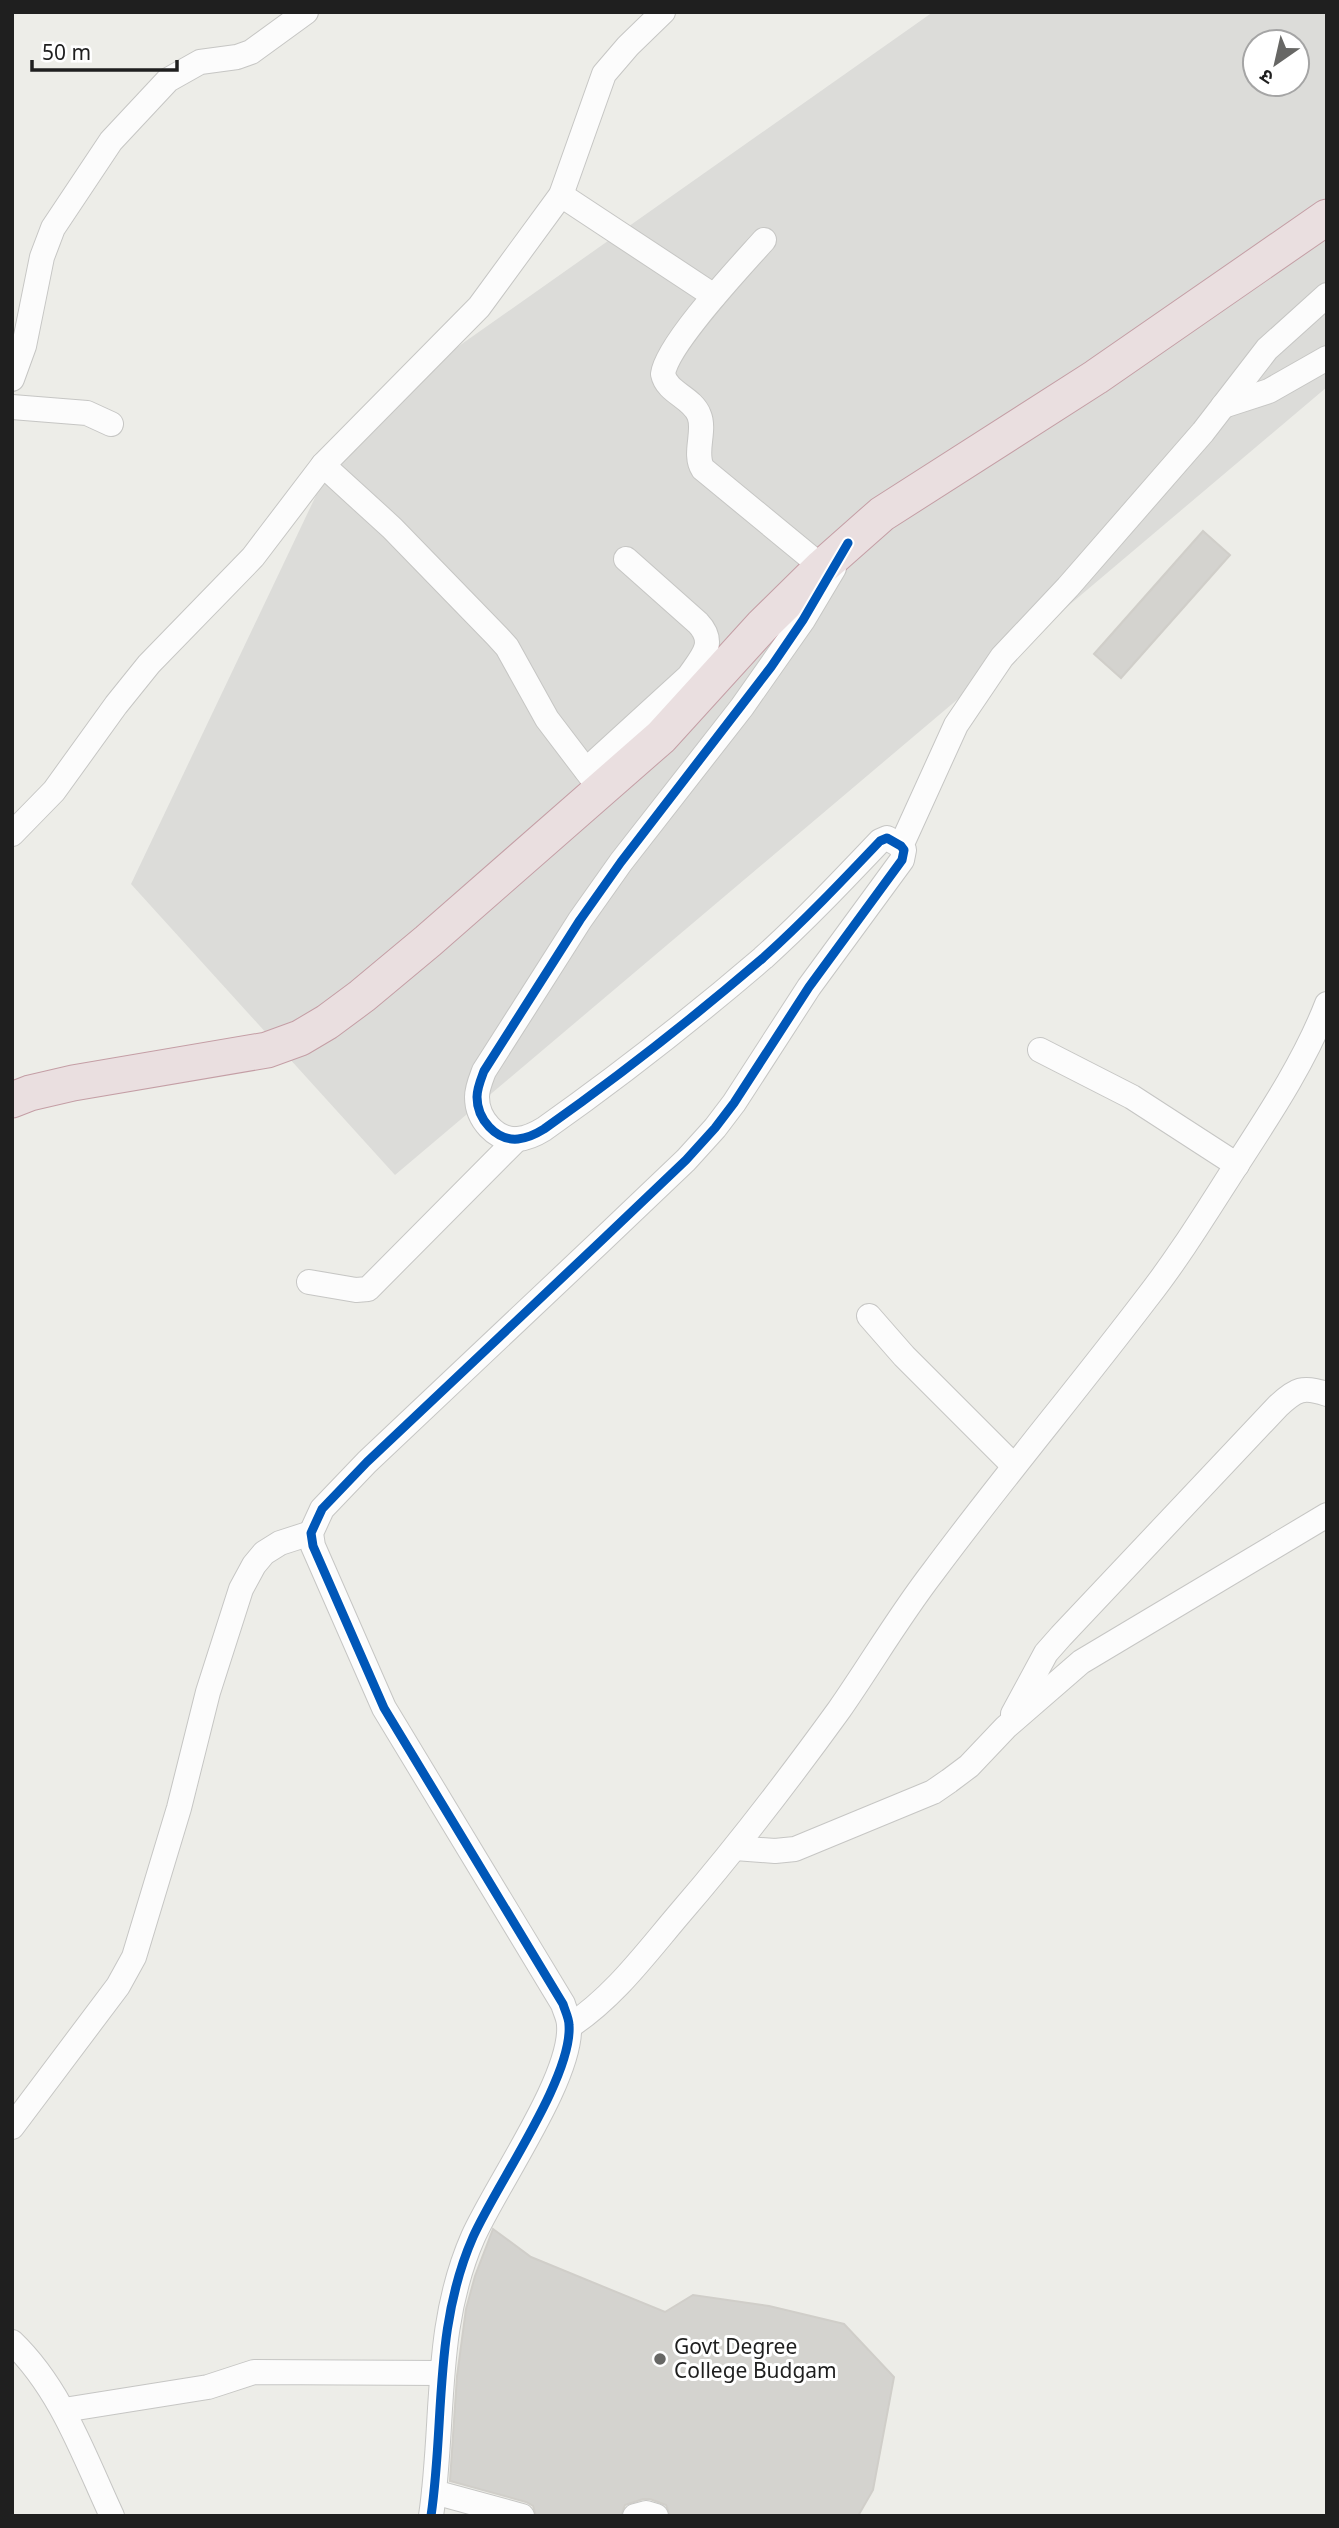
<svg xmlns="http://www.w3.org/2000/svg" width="1339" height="2528" font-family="'Noto Sans','Noto Sans Devanagari',sans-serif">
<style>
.residential{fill:#dcdcd9;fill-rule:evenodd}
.building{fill:#d4d3cf;stroke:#d0cec9;stroke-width:2}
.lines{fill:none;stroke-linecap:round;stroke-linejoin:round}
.minor-casing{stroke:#c6c6c4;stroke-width:26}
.highway-casing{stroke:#c49ea5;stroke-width:37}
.minor{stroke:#fcfcfc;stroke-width:24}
.highway{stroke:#eadfe0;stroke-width:35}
.cycleway-casing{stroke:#fff;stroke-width:13}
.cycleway{stroke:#0057b8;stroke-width:9}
.poi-dot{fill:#676765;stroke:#fff;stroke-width:2.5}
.labels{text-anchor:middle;stroke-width:6;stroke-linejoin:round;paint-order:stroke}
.poi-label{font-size:21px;fill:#1f1f1f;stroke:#fff;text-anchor:start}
</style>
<rect width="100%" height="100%" fill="#edede8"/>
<path class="residential" d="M933,12H1327V387L395,1175L131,884L351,422ZM1255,42H1297V84H1255Z"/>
<g class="building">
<polygon points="1203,531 1230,555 1121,678 1094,654"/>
<polygon points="493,2229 531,2257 665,2312 693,2295 769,2306 844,2324 894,2377 873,2490 858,2516 670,2516 666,2505 650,2499 643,2499 625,2505 621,2516 536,2516 533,2506 526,2502 450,2481 457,2376 466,2309 475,2276"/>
</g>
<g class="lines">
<g class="minor-casing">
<g id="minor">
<polyline points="561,195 714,296"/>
<path d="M764,240C741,266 667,344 663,374C667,393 692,397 699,415C706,431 693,454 703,469L822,567"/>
<polyline points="12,379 24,346 42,257 53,228 111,141 168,80 200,62 237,57 251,52 306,12"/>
<polyline points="1223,406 1269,391 1327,358"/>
<polyline points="12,407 87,413 111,424"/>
<polyline points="323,465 392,528 497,636 507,647 547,719 601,790"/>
<path d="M586,770L689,676C702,657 717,643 698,623L626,559"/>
<polyline points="12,834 54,791 116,705 149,664 253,557 323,465 479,307 561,195 604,74 628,46 663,12"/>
<polyline points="901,846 956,725 1002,657 1068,587 1203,432 1267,349 1327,295"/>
<polyline points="1040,1050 1132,1097 1237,1165"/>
<polyline points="309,1282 356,1290 368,1289 517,1139"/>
<polyline points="869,1316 904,1356 1013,1465"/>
<path d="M1013,1714L1046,1653L1061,1636L1278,1406C1296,1389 1303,1386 1327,1394"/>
<polyline points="735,1848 775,1851 795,1849 933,1792 949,1781 969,1766 1006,1727 1081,1662 1327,1515"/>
<path d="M570,2026C615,1996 646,1953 681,1912C737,1847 789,1779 839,1710C871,1664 899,1616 933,1572C1002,1479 1076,1391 1146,1299C1179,1257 1207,1211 1236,1166C1269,1115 1305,1061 1327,1004"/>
<polyline points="12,2127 118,1986 134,1957 179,1808 208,1692 241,1589 254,1565 264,1553 280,1543 311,1533"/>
<path d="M12,2342C61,2389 84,2456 112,2516"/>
<polyline points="64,2410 208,2387 254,2372 441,2373"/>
<polyline points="434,2492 522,2516"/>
<path d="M431,2516C445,2421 433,2328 473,2237C496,2185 573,2077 569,2025C569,2018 565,2011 563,2004L384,1708L313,1546L311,1533L322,1509L367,1462L601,1241L686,1160L715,1128L734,1103L809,987L902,860L904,850L901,846L887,838L880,841C842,881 804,921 763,958C693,1018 619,1076 544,1129C536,1134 528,1138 518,1139C496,1141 477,1119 477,1097C477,1088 481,1079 484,1071L580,920L621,862L742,707L803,620L834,568"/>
<polyline points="635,2516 646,2513 656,2516"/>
</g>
</g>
<g class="highway-casing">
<polyline id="highway" points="12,1100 30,1093 73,1083 267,1050 300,1038 327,1022 362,996 428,941 661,737 762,626 822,567 882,514 1096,377 1327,217"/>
</g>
<use href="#minor" class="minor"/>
<use href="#highway" class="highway"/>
<g class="cycleway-casing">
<path id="cycleway" d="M431,2516C445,2421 433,2328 473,2237C496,2185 573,2077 569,2025C569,2018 565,2011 563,2004L384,1708L313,1546L311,1533L322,1509L367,1462L601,1241L686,1160L715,1128L734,1103L809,987L902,860L904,850L901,846L887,838L880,841C842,881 804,921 763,958C693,1018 619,1076 544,1129C536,1134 528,1138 518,1139C496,1141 477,1119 477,1097C477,1088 481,1079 484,1071L580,920L621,862L771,667L803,620L848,543"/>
</g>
<use href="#cycleway" class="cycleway"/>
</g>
<circle class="poi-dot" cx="660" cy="2359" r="7"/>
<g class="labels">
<g class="poi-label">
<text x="674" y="2354">Govt Degree<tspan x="674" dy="24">College Budgam</tspan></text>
</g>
</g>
<rect width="1339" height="2528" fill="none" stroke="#1f1f1f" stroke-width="28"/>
<g transform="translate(1276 63) rotate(214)"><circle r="33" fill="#ffffff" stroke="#a5a5a5" stroke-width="2"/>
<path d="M0-5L12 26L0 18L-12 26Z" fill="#676765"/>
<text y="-10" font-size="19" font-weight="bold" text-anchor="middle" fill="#1f1f1f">उ</text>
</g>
<path d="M32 60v10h145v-10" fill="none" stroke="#1f1f1f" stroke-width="3.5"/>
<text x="42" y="60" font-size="21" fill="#1f1f1f" stroke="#ffffff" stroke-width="5" paint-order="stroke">50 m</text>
</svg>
